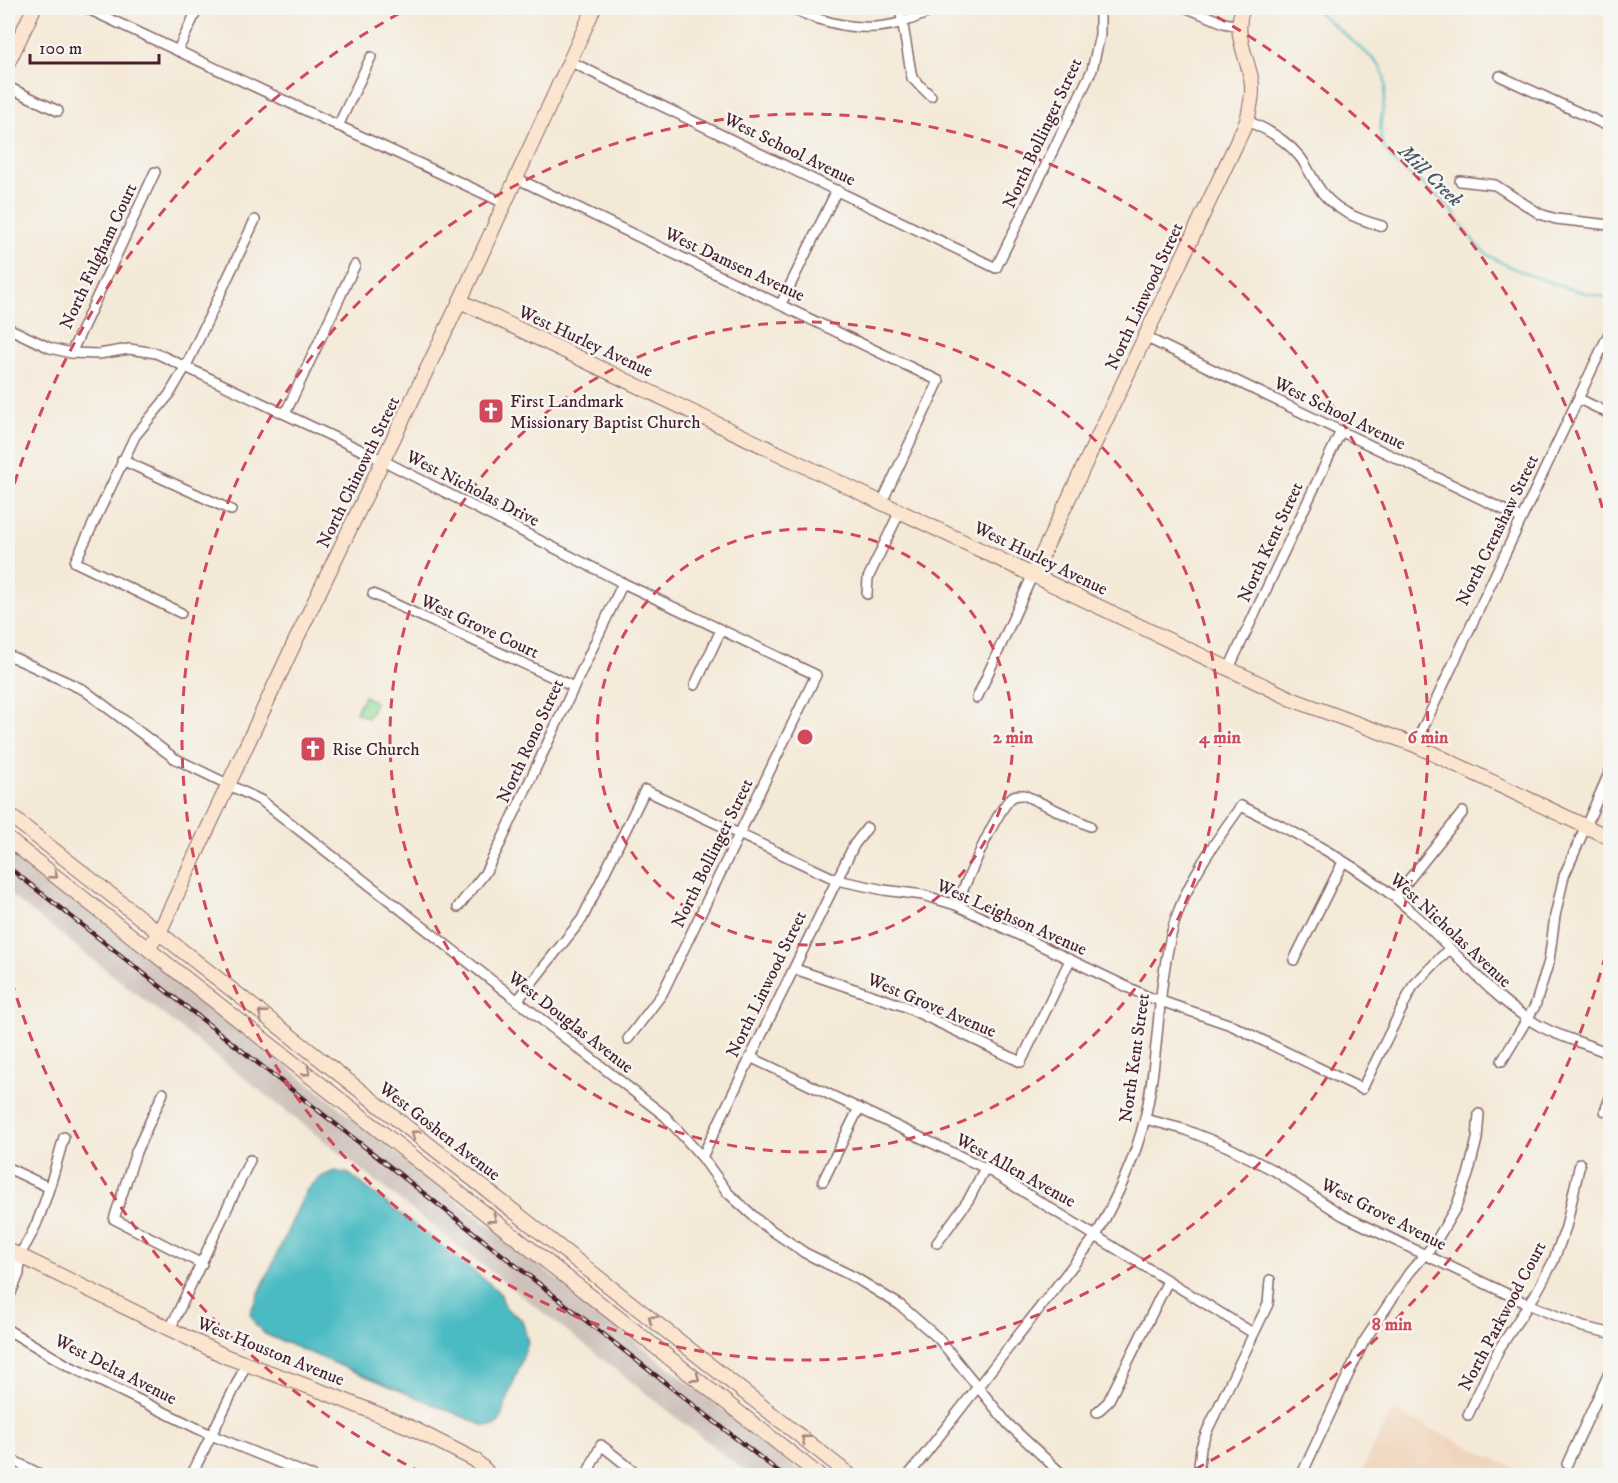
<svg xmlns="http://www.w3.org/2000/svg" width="1618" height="1483" font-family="'IM FELL DW Pica',serif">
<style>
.built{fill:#f0d5bc}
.industrial{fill:#cec1b9}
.green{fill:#92df9c;stroke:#6e7f64;stroke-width:1.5}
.water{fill:#4cbbc3;stroke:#4b6d77;stroke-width:1.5}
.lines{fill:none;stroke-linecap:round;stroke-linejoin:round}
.stream{stroke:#4cbbc3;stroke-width:2}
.street-casing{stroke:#866667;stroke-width:12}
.secondary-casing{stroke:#866667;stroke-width:16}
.street{stroke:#fff;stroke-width:9}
.secondary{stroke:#fce5cf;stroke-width:14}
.rail-casing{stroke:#4a1f2b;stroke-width:4.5}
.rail{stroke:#f6f6f2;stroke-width:2;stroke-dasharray:7;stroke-linecap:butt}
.oneway{stroke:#a3827d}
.ring{fill:none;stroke:#d1495b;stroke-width:3;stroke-dasharray:10 8}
.labels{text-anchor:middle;stroke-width:5;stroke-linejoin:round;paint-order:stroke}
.street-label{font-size:18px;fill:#4a1f2b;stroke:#f6f6f2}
.poi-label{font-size:18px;fill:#4a1f2b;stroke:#f6f6f2;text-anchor:start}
.water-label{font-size:20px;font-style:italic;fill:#4b5660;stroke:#f6f6f2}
.centre{fill:#d1495b;stroke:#f6f6f2;stroke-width:3}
.ring-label{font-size:18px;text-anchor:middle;font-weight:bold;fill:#d1495b;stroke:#f6f6f2;stroke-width:5;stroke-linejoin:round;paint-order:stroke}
</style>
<rect width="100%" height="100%" fill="#f6f6f2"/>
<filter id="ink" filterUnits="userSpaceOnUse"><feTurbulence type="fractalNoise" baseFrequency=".0167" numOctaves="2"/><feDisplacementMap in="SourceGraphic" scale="12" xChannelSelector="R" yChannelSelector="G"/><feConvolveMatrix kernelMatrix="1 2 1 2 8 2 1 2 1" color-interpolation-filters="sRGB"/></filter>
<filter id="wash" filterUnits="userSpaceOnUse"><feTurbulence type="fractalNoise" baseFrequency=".008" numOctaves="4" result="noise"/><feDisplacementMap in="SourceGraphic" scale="24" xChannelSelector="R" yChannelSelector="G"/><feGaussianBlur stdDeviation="1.35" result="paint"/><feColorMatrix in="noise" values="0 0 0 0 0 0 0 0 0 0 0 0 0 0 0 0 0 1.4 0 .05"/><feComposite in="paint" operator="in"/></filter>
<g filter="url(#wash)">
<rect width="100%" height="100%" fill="#f4e9d7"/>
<polygon class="built" points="1391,1410 1529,1475 1360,1475"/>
<polygon class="industrial" points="8,846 805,1475 750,1475 8,893"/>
<polygon class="green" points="364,696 375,702 368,718 356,712"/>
<polygon class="water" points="334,1171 349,1174 490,1284 501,1295 504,1307 522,1320 528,1343 499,1422 494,1426 485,1426 265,1334 256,1325 250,1313 306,1191 319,1178"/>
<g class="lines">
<path class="stream" d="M1313,8C1325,19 1376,58 1381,68C1395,96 1369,126 1387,153C1400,172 1426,184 1443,200C1458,215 1466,236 1482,250C1504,270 1581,294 1610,298"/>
</g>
</g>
<g filter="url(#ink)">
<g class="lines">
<g class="street-casing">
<g id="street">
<polyline points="86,8 504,203"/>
<path d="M790,8C826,24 864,34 903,22C917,18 929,11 943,8"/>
<polyline points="900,8 912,78 931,96"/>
<polyline points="1187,8 1224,23 1239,26"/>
<polyline points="178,50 198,8"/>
<polyline points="569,61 996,268 1092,70 1100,35 1100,8"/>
<polyline points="1500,76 1610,127"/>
<polyline points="8,87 58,111"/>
<path d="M1247,121C1267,129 1286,140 1300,157C1307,166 1311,176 1317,185C1331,209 1356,219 1382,226"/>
<polyline points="338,126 371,57"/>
<polyline points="516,178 939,381 882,502"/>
<polyline points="1460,181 1495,185 1540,214 1556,219 1610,225"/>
<polyline points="781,304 837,190"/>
<polyline points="8,328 50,348 71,353 99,354 129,349 156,353 384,461 623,583 816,675 662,994 628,1039"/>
<polyline points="1145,337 1521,518"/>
<polyline points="71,353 155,172"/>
<polyline points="1579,399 1610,414"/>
<polyline points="285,414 355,265"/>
<polyline points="122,460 231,510"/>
<polyline points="373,594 574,687"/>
<polyline points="867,594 868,578 900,511"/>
<polyline points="181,613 75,562 135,436 169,395 186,366 255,220"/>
<polyline points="8,655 84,690 174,758 262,801 665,1116 702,1157 728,1193 761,1223 805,1253 854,1277 900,1305 938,1338 1008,1424 1064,1476"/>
<polyline points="1229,668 1341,431"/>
<polyline points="695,685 721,630"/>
<polyline points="977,698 1033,574"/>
<polyline points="1415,745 1610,331"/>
<polyline points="1395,897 1463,812"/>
<path d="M956,905C968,880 993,816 1011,798C1015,794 1019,795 1024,795L1090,826"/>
<polyline points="458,907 485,873 500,844 623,583"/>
<polyline points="1294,960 1343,862"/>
<polyline points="795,969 904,1006 1021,1062 1070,960"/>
<polyline points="517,1001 582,919 645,790 837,880 884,890 923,895 956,905 1146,996 1231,1025 1362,1089 1413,986 1449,949"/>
<polyline points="750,1057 985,1168 1253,1333"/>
<polyline points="1502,1061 1535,1006 1549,961 1555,916 1564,876 1610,771"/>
<polyline points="163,1093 136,1152 114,1219 202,1264"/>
<polyline points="1605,1111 1610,1098"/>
<polyline points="1145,1119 1183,1129 1226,1146 1275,1171 1342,1215 1528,1304 1583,1327 1610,1333"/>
<polyline points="702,1157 854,845 867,828"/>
<polyline points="8,1168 48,1187"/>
<polyline points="823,1181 859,1108"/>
<polyline points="937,1243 969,1199 985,1168"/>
<path d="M8,1267C39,1239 52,1177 64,1137"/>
<polyline points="8,1300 19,1274 20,1256"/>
<polyline points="170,1329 250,1160"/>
<polyline points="8,1330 67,1365 211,1435 312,1476"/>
<polyline points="1097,1412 1108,1402 1168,1281"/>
<polyline points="1468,1415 1499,1349 1535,1295 1553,1262 1566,1227 1580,1163"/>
<polyline points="8,1458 44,1476"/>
<polyline points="1567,1464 1610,1371"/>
<polyline points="191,1476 246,1365"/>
<polyline points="586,1476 601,1445 640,1476"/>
<path d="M908,1476L1096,1236C1116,1198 1135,1160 1145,1118C1160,1054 1156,988 1174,924C1187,881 1215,842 1241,806C1301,835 1362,867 1412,912C1455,949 1488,996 1538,1025C1561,1038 1586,1043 1610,1054"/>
<polyline points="1198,1476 1201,1447 1207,1431 1268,1304 1270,1280"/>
<polyline points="1301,1476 1363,1343 1409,1273 1435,1243 1456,1207 1468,1175 1477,1139 1479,1114"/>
</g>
</g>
<g class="secondary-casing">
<g id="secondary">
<polyline points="8,63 34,8"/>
<polyline points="460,301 1294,700 1415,745 1610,838"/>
<path d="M1033,574L1247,121C1250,107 1254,92 1251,78C1246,54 1233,32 1243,8"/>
<polyline points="8,814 851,1476"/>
<polyline points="8,839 820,1476"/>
<polyline points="148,948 159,933 293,646 460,301 594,8"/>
<polyline points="8,1250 227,1357 329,1394 412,1428 475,1460 487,1472 487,1476"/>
</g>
</g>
<use href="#street" class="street"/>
<use href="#secondary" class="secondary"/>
<g class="rail-casing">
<polyline id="rail" points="8,867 784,1476"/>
</g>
<use href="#rail" class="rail"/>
</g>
<defs><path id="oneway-chevron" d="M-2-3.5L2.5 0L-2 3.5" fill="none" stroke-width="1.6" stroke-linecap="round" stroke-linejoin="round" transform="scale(1.5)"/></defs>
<g class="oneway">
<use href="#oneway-chevron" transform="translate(54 875) rotate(38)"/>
<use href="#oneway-chevron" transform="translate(262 1014) rotate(-142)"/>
<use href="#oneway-chevron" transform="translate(307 1072) rotate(38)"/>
<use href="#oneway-chevron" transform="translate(415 1134) rotate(-142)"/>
<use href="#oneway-chevron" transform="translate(493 1219) rotate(38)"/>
<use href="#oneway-chevron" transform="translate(652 1319) rotate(-142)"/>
<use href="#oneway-chevron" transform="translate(696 1378) rotate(38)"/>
<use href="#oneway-chevron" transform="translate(805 1439) rotate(-142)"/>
</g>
</g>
<g class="ring">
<circle cx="805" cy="737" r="208"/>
<circle cx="805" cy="737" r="415"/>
<circle cx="805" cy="737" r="623"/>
<path d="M1610 938A830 830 0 0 1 1188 1473M422 1473A830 830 0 0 1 9 973M9 501A830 830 0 0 1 409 8M1201 8A830 830 0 0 1 1610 536"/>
</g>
<defs>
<g id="church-square" transform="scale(1.35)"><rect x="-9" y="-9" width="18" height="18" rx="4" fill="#d1495b" stroke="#f6f6f2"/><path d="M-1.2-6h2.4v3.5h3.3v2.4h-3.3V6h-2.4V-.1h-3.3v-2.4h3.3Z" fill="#fff"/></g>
</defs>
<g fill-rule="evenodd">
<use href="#church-square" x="491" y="411"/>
<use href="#church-square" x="313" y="749"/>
</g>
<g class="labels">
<g class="street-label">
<text transform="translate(1042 133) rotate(-65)" y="6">North Bollinger Street</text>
<text transform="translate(790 149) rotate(26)" y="6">West School Avenue</text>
<text transform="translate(98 256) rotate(-65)" y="6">North Fulgham Court</text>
<text transform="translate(735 264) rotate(25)" y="6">West Damsen Avenue</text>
<text transform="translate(1144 296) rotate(-65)" y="6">North Linwood Street</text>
<text transform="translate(586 341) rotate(25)" y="6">West Hurley Avenue</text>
<text transform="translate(1340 413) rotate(26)" y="6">West School Avenue</text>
<text transform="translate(358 472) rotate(-64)" y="6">North Chinowth Street</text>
<text transform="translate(473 488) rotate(27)" y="6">West Nicholas Drive</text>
<text transform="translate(1497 530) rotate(-64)" y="6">North Crenshaw Street</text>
<text transform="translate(1270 542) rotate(-65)" y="6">North Kent Street</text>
<text transform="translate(1041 558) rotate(26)" y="6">West Hurley Avenue</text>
<text transform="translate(480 626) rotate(25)" y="6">West Grove Court</text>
<text transform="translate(530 741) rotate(-65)" y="6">North Rono Street</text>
<text transform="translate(712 853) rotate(-64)" y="6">North Bollinger Street</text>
<text transform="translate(1012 917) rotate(24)" y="6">West Leighson Avenue</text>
<text transform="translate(1451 930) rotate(43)" y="6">West Nicholas Avenue</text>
<text transform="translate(766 984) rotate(-64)" y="6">North Linwood Street</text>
<text transform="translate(932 1005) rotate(23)" y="6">West Grove Avenue</text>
<text transform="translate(571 1022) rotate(38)" y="6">West Douglas Avenue</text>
<text transform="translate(1134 1058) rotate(-82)" y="6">North Kent Street</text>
<text transform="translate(440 1131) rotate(38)" y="6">West Goshen Avenue</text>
<text transform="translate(1016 1170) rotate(29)" y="6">West Allen Avenue</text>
<text transform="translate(1384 1214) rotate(27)" y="6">West Grove Avenue</text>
<text transform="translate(1502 1316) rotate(-62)" y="6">North Parkwood Court</text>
<text transform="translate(271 1351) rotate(22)" y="6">West Houston Avenue</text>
<text transform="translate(116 1369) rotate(27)" y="6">West Delta Avenue</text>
</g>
<g class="poi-label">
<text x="510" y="407">First Landmark<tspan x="510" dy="21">Missionary Baptist Church</tspan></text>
<text x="332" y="755">Rise Church</text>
</g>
<g class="water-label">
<text transform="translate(1431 175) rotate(44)" y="7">Mill Creek</text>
</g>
</g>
<circle cx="805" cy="737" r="9" class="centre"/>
<g class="ring-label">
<text x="1013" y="743">2 min</text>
<text x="1220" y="743">4 min</text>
<text x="1428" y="743">6 min</text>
<text x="1392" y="1330">8 min</text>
</g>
<rect width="1618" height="1483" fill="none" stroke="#f6f6f2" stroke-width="30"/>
<path d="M30 54v9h129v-9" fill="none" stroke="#4a1f2b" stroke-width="3"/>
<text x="39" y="54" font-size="18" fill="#4a1f2b" stroke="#f6f6f2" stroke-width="4.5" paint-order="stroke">100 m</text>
</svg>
